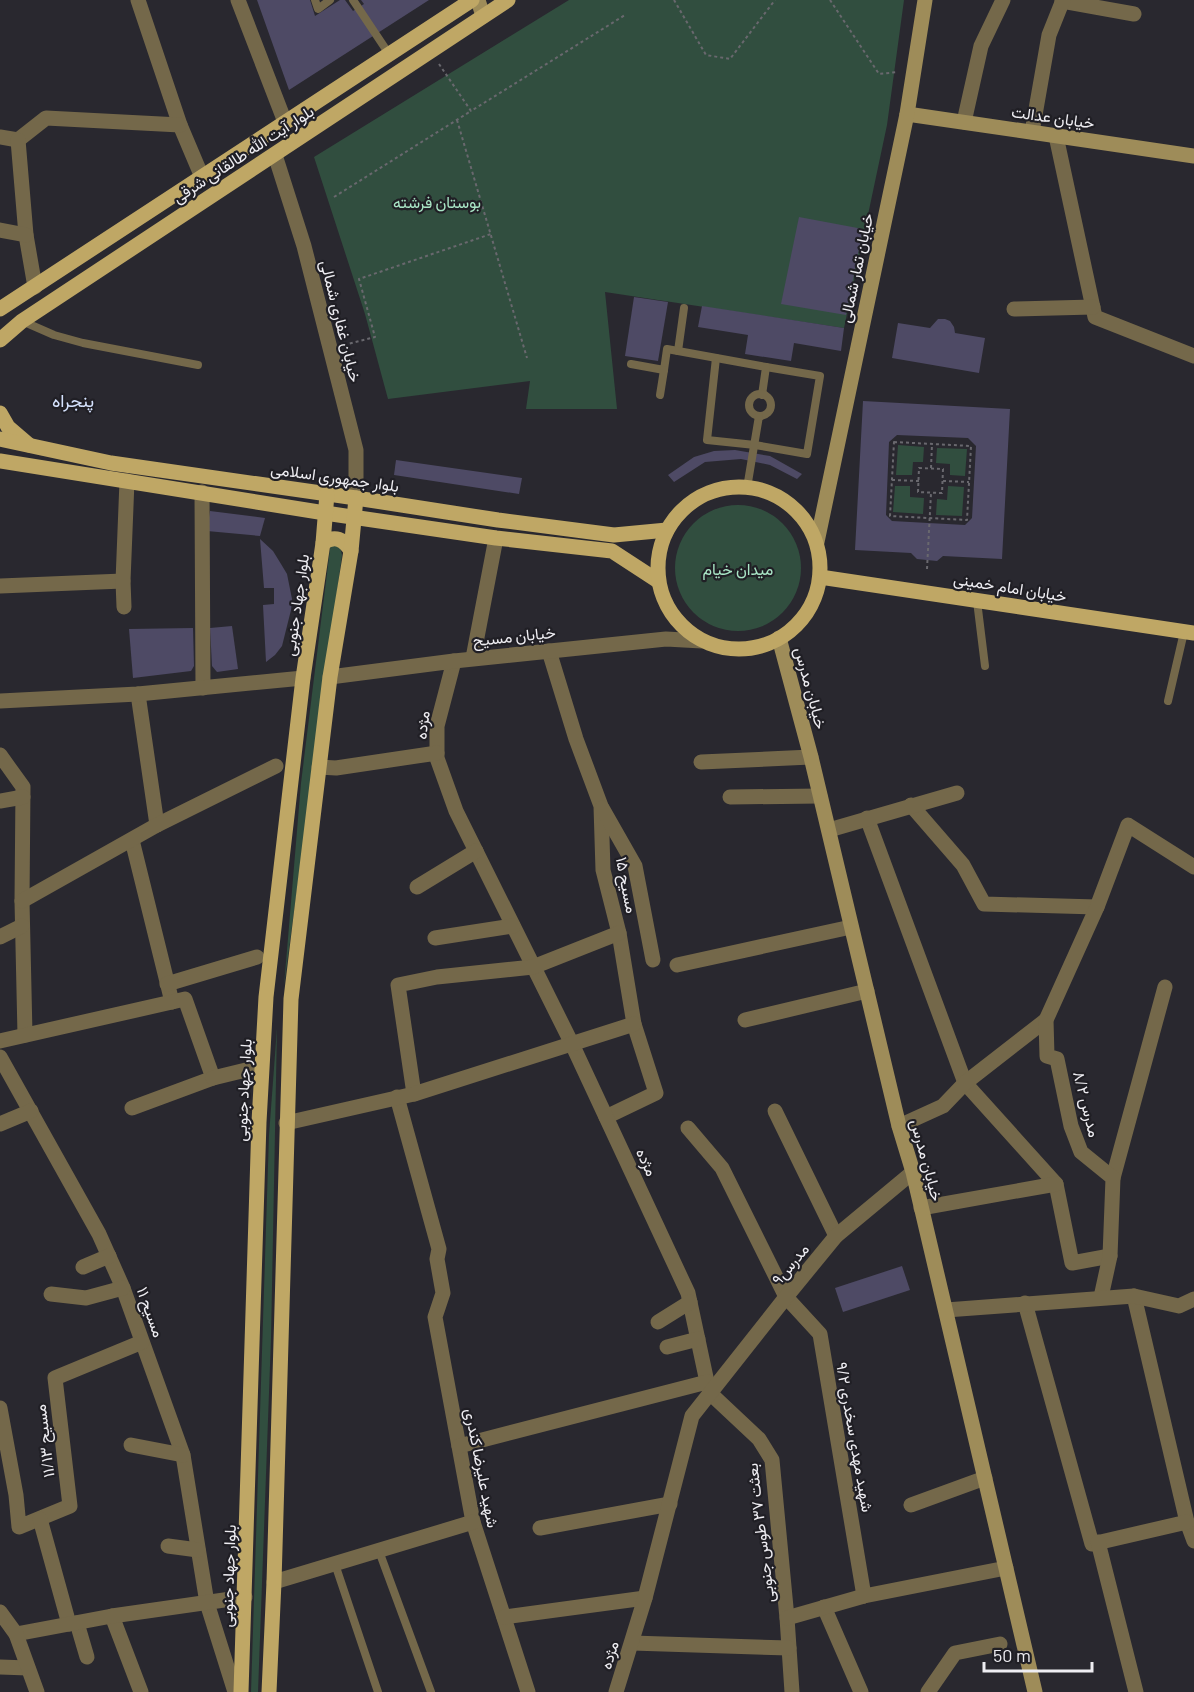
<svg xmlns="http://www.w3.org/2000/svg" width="1194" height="1692" font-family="Barlow,Vazirmatn,sans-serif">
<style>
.green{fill:#314e3f}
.building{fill:#4e4a65;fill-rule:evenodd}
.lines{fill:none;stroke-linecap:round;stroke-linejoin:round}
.path{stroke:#69686e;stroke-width:2;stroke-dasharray:3 3;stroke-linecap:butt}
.service{stroke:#74684a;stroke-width:8}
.minor{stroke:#74684a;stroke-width:15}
.tertiary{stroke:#74684a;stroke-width:15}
.secondary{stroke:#9e8c59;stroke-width:15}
.primary{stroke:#bfa765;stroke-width:15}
.labels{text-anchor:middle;stroke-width:4.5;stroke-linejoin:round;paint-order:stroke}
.street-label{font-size:16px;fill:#eeedf2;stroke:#201f25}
.park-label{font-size:16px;fill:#a9e6c6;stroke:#201f25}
.neighbourhood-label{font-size:18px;fill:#d5e2fd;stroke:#201f25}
</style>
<rect width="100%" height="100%" fill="#29282f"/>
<g class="green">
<polygon points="569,0 904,0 887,125 844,328 605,292 617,409 526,409 530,381 388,399 365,314 314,157"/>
<polygon points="898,445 924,447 923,462 913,462 912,475 896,475"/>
<polygon points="937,448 967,449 965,476 950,475 950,464 936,463"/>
<polygon points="895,486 910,486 910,497 924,498 923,514 893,512"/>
<polygon points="948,486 964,487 962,516 936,515 937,499 947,500"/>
<circle cx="738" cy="568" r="63"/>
<polygon points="331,541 340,547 342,555 284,986 301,783"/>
<polygon points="277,1028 271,1338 258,1692 251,1692 269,1135"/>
</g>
<g class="building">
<polygon points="257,0 310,0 315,16 340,0 345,0 353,11 364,4 361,0 429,0 289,90"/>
<polygon points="799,217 863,229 846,315 781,304"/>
<polygon points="634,297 668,302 658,361 625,356"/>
<polygon points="702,306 844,328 841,351 794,343 791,361 745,354 748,335 698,327"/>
<polygon points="938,319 945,319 950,321 954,327 955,333 985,338 979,373 892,358 898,323 930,328"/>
<path d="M863,401L1010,409L1002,559L943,556L937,561L917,559L911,553L855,550ZM897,435L968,438L976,446L972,518L965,525L892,521L886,515L889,442Z"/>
<polygon points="735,450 770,456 802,474 797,479 770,465 741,459 705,462 674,482 668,475 694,457 714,451"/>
<polygon points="396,460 522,478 519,494 394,475"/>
<polygon points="210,511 265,518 260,536 207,531"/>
<polygon points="260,539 273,551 281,564 287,574 292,599 291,610 282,646 275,655 266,662 263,605 274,604 274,588 264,588"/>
<polygon points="232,626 238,669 217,672 212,666 210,628"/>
<polygon points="193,628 194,666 191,671 133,678 129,629"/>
<polygon points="902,1266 910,1290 843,1312 835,1288"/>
</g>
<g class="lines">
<g class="path">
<polyline points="674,0 706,55 730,59 775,0"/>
<polyline points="830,0 879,74 898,72"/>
<polyline points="439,64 471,111 625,15"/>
<polyline points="457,120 527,358"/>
<polyline points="334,197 471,111"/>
<polyline points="344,345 375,337 359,279 491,234"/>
<polygon points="894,442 971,446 967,520 890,516"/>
<polygon points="919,468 943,469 942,493 918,492"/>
<polyline points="931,468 932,444"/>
<polyline points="892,480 919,481"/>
<polyline points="943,481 969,482"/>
<polyline points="927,569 931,493"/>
</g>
<g class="service">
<polyline points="315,0 318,9 330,0"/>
<polyline points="353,0 389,54"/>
<polyline points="22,321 54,335 83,343 198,365"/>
<polyline points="678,351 684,308"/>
<polyline points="716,358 707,440 755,445 807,454 820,376 766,367"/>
<polyline points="631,364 664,370 667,349 766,367 762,395"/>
<circle cx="760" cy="405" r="11"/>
<polyline points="660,395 664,370"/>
<polyline points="747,488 759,416"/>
<polyline points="977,601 985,666"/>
<polyline points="1168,701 1184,632"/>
<polyline points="379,1551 431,1692"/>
<polyline points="335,1564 378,1692"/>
</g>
<g class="minor">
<polyline points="138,0 180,125 202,177"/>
<polyline points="238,0 285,122"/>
<polyline points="1062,1 1134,14"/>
<polyline points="964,122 981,46 1003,0"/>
<polyline points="1032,132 1049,35 1063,0"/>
<polyline points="1056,136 1095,317 1194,356"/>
<polyline points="0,137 18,140"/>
<polyline points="18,140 46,118 180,125"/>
<polyline points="18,140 26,235 35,287"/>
<polyline points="0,230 26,235"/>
<polyline points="1014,309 1093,307"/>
<polyline points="202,492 203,688"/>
<polyline points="0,586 123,581"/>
<polyline points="124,607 123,581 127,481"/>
<polyline points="549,651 576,739 601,806 603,870 619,933 634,1024 656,1093 606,1117"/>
<polyline points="473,658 496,538"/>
<polyline points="454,661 437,726 437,758 456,811 572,1044 688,1293 707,1382 711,1394 759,1439 772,1460 787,1618 792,1692"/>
<polyline points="138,694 157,825"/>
<polyline points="0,755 23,787 22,901 25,1035"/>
<polyline points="701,762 811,757"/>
<polyline points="319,767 336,768 437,753"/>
<polyline points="730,797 820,796"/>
<polyline points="0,801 23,797"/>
<polyline points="911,805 963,865 984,904 1097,907"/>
<polyline points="602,808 635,866 653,960"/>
<polyline points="867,818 965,1083 1056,1184 1072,1263 1110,1256"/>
<polyline points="829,830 957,793"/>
<polyline points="132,840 172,1002"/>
<polyline points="417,887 476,851"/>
<polyline points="22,901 157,825 276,766"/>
<polyline points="0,937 22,926"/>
<polyline points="435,938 513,926"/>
<polyline points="677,965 851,927"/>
<polyline points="167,984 257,957"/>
<polyline points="745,1020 867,991"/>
<polyline points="0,1041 185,999 213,1078 132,1108"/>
<polyline points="0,1057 99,1234 123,1288 183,1455 207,1603 235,1692"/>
<polyline points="213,1078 250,1069"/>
<polyline points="414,1094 398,985 437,977 533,967 619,933"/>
<polyline points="397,1097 439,1249 437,1259 443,1293 435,1317 473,1522 528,1692"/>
<polyline points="775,1111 836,1236"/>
<polyline points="286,1123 414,1094 634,1024"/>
<polyline points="0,1124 31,1111"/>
<polyline points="899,1126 943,1106 965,1083 1046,1020"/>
<polyline points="688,1128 722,1168 786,1297 820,1334 864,1596"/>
<polyline points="1113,1178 1165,987"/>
<polyline points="921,1208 1056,1184"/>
<polyline points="83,1267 109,1256"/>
<polyline points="51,1294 86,1298 123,1288"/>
<polyline points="1134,1296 1187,1522 1194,1541"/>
<polyline points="1101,1297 1110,1256 1113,1178 1081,1152 1071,1126 1057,1059 1047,1056 1046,1020 1097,907 1128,825 1194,867"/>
<polyline points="1025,1303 1092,1544 1187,1522"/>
<polyline points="946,1310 1134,1296 1179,1306 1194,1299"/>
<polyline points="658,1322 690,1302"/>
<polyline points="667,1347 698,1339"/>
<polyline points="0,1408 16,1495 19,1527 70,1506 55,1378 142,1342"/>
<polyline points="131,1445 183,1455"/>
<polyline points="459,1446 707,1382"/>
<polyline points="911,1505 985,1478"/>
<polyline points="40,1519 69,1624"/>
<polyline points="540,1528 670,1504"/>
<polyline points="1098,1542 1136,1692"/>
<polyline points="168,1546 198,1550"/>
<polyline points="274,1582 473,1522"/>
<polyline points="824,1607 861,1692"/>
<polyline points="112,1616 141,1692"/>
<polyline points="504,1617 645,1598"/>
<polyline points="787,1618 864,1596 1006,1568"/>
<polyline points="77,1623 87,1657"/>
<polyline points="16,1634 112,1616 245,1597"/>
<polyline points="632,1643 789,1648"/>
<polyline points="0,1667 28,1668"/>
<polyline points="616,1692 645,1598 692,1416 786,1297 836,1236 913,1172"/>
<polyline points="928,1692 955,1653 1000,1644"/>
</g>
<g class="tertiary">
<polyline points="275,155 304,246 356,450 356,498"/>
<polyline points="330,677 454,661 666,639 702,641"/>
<polyline points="0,701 138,694 303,678"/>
<polyline points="0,1612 16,1634 37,1692"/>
</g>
<g class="secondary">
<polyline points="478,0 483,16"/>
<polyline points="907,114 1194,156"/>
<polyline points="817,542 907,114 925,0"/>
<polyline points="779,638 811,757 899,1126 913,1172 1035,1692"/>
</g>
<g class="primary">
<polyline points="0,309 472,0"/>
<polyline points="0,340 22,321 508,0"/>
<polyline points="0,413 8,427 29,445"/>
<polyline points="0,439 111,463 356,498 498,520 614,535 667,530"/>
<polyline points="0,461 325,513 496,538 612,551 658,581"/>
<circle cx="739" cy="568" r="81"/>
<path d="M323,543C335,535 344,539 351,551"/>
<polyline points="820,577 1194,633"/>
<polyline points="241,1692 259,1122 266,997 303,678 323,543 327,494"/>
<polyline points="269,1692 274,1582 291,999 330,677 351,551 356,498"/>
</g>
</g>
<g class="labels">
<g class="street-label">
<text transform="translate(1053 117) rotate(8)" y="6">خیابان عدالت</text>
<text transform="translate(243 154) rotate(-33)" y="6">بلوار آیت الله طالقانی شرقی</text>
<text transform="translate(856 268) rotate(-78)" y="6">خیابان تمار شمالی</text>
<text transform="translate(341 321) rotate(76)" y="6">خیابان غفاری شمالی</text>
<text transform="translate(335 477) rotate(8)" y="6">بلوار جمهوری اسلامی</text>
<text transform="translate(1010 587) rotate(9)" y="6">خیابان امام خمینی</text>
<text transform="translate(296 605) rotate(-82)" y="6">بلوار جهاد جنوبی</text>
<text transform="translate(514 636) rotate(-6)" y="6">خیابان مسیح</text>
<text transform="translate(811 688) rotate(75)" y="6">خیابان مدرس</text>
<text transform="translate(422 725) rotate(-83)" y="6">مژده</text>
<text transform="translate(627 885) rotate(79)" y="6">مسیح ۱۵</text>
<text transform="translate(243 1090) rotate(-87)" y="6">بلوار جهاد جنوبی</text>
<text transform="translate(1087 1104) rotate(76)" y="6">مدرس ۸/۲</text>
<text transform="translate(927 1160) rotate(75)" y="6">خیابان مدرس</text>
<text transform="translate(647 1162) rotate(65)" y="6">مژده</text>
<text transform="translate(790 1264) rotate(-50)" y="6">مدرس۹</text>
<text transform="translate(151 1312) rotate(70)" y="6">مسیح ۱۱</text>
<text transform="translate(855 1437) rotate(80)" y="6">شهید مهدی سخدری ۹/۲</text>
<text transform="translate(44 1441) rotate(-97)" y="6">مسیح ۱۱/۱۳</text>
<text transform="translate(482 1468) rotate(79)" y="6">شهید علیرضا کندری</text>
<text transform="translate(760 1533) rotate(-97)" y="6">بعثت ۳۷ طوس جنوبی</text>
<text transform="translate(228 1576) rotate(-88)" y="6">بلوار جهاد جنوبی</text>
<text transform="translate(609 1655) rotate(-73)" y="6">مژده</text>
</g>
<g class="park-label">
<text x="437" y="208">بوستان فرشته</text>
<text x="738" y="575">میدان خیام</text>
</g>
<g class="neighbourhood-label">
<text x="73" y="407">پنجراه</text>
</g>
</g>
<path d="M984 1662v9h108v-9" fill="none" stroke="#eeedf2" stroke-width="3"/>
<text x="993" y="1662" font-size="18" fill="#eeedf2" stroke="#201f25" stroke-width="4.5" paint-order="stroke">50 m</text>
</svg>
